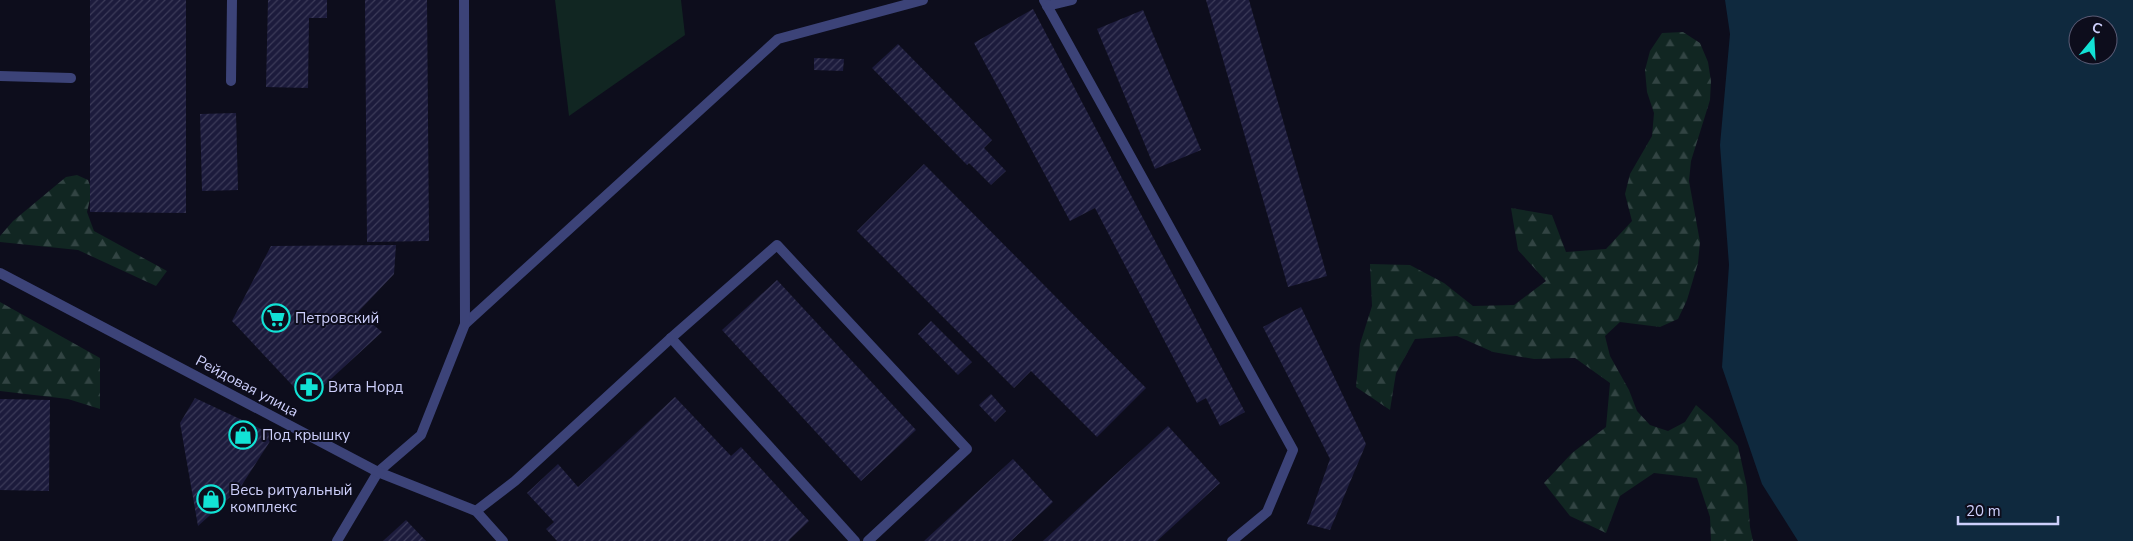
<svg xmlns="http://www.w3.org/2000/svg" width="2133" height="541" font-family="'Nunito Sans',sans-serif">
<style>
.forest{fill:url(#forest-firs)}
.green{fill:#112622}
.water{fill:#0f293e;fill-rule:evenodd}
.building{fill:url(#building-hatch)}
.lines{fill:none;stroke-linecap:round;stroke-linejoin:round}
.lane{stroke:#3c4378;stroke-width:10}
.street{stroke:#3c4378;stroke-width:10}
.labels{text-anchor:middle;stroke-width:4;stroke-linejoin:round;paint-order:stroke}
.poi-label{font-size:15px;fill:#cdcffb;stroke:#0d0d1c;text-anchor:start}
.street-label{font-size:15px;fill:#cdcffb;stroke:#0d0d1c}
</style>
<defs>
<pattern id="forest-firs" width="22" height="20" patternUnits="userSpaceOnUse" patternTransform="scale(1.25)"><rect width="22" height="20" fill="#112622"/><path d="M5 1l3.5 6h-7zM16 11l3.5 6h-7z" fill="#324443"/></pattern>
<pattern id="building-hatch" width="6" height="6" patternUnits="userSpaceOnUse" patternTransform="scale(1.25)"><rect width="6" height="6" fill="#1c1b3c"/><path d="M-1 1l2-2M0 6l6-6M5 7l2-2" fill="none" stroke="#3c3b59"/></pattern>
</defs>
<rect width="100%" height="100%" fill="#0d0d1c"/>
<g class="forest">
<polygon points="1683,32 1700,43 1708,62 1711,81 1710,100 1691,161 1689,181 1700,242 1698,263 1687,300 1678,319 1660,327 1620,322 1605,336 1610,356 1629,390 1637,411 1650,425 1668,431 1685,422 1696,405 1712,419 1738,446 1747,487 1750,527 1753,541 1711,541 1710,517 1697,478 1654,473 1620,496 1606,533 1570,516 1544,483 1572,453 1606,427 1610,383 1575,358 1534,359 1493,352 1457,336 1415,339 1396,373 1390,410 1356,387 1360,344 1372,306 1370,264 1410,265 1444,283 1473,306 1514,305 1546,281 1518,250 1511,208 1552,215 1566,252 1606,249 1632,221 1625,194 1630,174 1652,136 1654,113 1647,92 1645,70 1650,51 1662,33"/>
<polygon points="77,175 88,180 92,191 87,212 94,231 167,271 156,286 78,250 0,242 0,236 13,221 66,177"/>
<polygon points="0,302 100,358 100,409 68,399 0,391"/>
</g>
<polygon class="green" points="555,0 681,0 685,35 569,116"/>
<path class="water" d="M1725,0H2133V541H1798L1762,484L1722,367L1729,265L1720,145L1730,34ZM2078,25H2108V55H2078Z"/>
<g class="building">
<polygon points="90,0 186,0 186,213 90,212"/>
<polygon points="268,0 327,0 327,18 309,18 308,88 266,87"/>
<polygon points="365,0 427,0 429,241 367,242"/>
<polygon points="1206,0 1249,0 1327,276 1288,287"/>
<polygon points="1033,9 1245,412 1220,426 1206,398 1197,403 1095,208 1070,221 974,43"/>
<polygon points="1143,10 1201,150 1155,169 1097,29"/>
<polygon points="898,44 992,140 984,148 1006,171 991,185 969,163 967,165 872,68"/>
<polygon points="814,58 844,59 843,71 814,70"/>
<polygon points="236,113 238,190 202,191 200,114"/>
<polygon points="924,164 1146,388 1097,437 1031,371 1014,388 857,231"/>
<polygon points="396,245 394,274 358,312 382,332 307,401 232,321 271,246"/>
<polygon points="777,280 916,430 861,481 722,330"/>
<polygon points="1301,307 1366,444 1330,530 1307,524 1330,459 1263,327"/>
<polygon points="931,321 972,362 958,375 918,334"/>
<polygon points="991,394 1006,411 995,422 979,405"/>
<polygon points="675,397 731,456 741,447 809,521 789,540 790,541 557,541 546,529 554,522 527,493 558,464 578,487"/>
<polygon points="195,398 274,435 240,488 198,526 180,423"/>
<polygon points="0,399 50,400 49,491 0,490"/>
<polygon points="1168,426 1220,483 1157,541 1043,541"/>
<polygon points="1013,459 1053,502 1011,541 924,541"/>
<polygon points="406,520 426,541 383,541"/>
</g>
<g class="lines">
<g class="lane">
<polyline points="1044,0 1293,450 1267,512 1232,541"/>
<polyline points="1047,6 1072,0"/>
<polyline points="0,76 71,78"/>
<polyline points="231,81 232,0"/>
<polyline points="465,324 778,39 923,0"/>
<polyline points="671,338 855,541"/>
<polyline points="476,511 515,481 671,338 777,245 967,449 868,541"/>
<polyline points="337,541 378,472 421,435 465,324 464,0"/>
</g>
<polyline class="street" points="0,273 378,472 476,511 503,541"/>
</g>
<defs>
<g id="supermarket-ring" transform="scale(1.4375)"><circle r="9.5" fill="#0d0d1c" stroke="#12e2d5" stroke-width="1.5"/><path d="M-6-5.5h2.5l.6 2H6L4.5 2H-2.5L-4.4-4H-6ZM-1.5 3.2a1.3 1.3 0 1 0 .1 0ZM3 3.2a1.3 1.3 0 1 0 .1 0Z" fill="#12e2d5"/></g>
<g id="pharmacy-ring" transform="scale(1.4375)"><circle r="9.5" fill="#0d0d1c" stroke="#12e2d5" stroke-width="1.5"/><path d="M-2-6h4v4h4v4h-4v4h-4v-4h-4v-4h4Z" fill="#12e2d5"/></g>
<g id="shop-ring" transform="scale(1.4375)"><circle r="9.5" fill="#0d0d1c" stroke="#12e2d5" stroke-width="1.5"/><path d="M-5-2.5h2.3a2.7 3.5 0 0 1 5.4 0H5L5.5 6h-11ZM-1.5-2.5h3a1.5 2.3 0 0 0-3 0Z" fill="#12e2d5"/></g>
</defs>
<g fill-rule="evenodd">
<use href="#supermarket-ring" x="276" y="318"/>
<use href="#pharmacy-ring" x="309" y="387"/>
<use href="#shop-ring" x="243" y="435"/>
<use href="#shop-ring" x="211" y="499"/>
</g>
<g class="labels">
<g class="poi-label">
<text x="295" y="323">Петровский</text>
<text x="328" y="392">Вита Норд</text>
<text x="262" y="440">Под крышку</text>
<text x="230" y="495">Весь ритуальный<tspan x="230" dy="17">комплекс</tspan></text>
</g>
<g class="street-label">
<text transform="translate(247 386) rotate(28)" y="5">Рейдовая улица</text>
</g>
</g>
<g transform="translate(2093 40) rotate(18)"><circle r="24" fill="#0d0d1c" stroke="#5a5b75"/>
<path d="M0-4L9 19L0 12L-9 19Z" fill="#12e2d5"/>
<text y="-8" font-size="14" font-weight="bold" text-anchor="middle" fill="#cdcffb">С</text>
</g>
<path d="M1958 516v8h100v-8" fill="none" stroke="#cdcffb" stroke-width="2.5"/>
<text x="1966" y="516" font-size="15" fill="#cdcffb" stroke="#0d0d1c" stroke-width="4" paint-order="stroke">20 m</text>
</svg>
